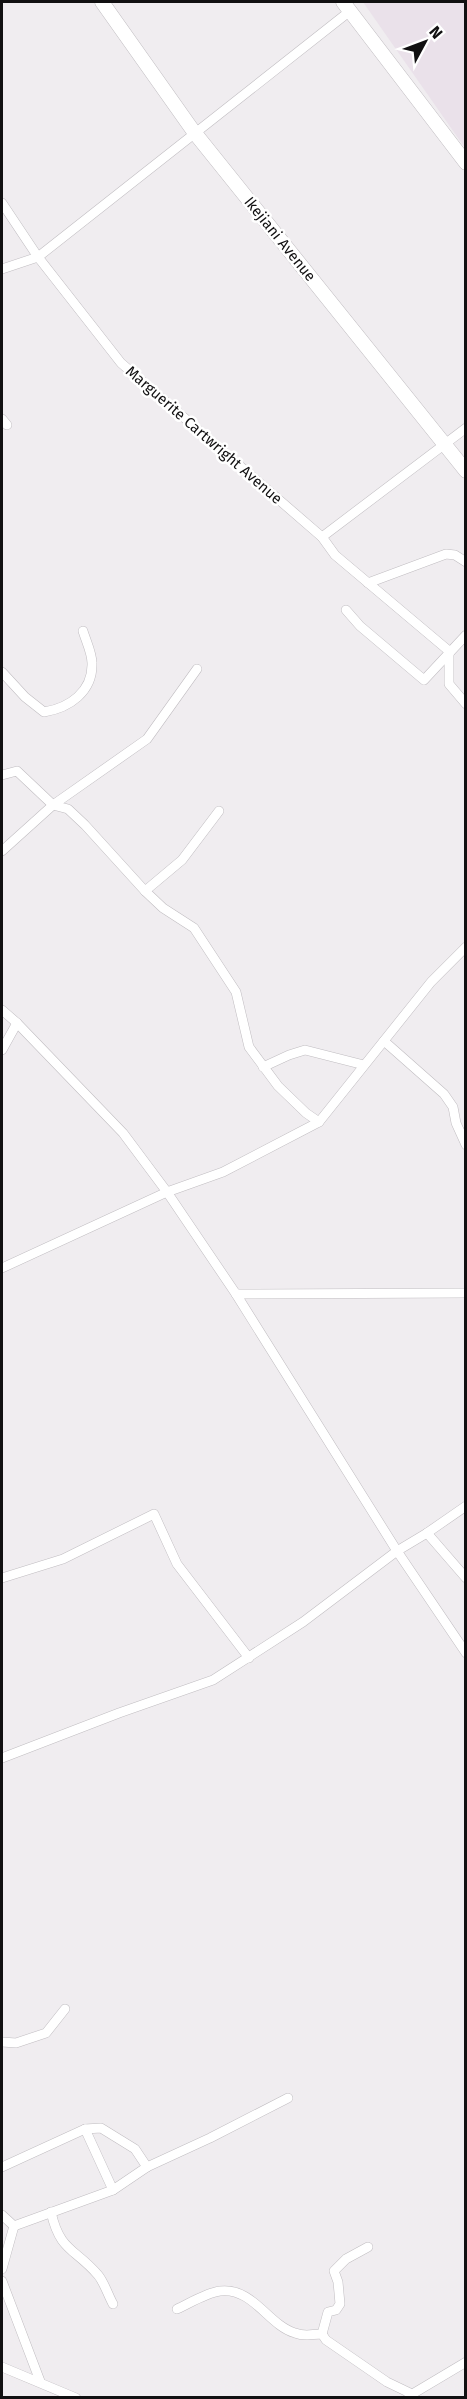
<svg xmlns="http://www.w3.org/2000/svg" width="467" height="2399" font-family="'Fira Sans',sans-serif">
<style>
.built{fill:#eae1ea}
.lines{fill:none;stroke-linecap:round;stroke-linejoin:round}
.street-casing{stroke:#c0bdc1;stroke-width:10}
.secondary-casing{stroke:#c0bdc1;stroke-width:15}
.street{stroke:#fff;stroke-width:9}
.secondary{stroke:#fff;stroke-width:14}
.labels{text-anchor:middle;stroke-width:5;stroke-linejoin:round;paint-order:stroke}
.street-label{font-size:15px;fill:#111011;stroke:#fff}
</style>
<rect width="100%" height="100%" fill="#f0edf0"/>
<polygon class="built" points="363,2 465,2 465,148"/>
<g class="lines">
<g class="street-casing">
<g id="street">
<polyline points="2,203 38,257 121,363 322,537 335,555 449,651 449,684 466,704"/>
<polyline points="2,269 38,257 350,11"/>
<polyline points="2,419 7,425"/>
<polyline points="322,537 466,428"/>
<polyline points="368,583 446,554 455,555 466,562"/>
<polyline points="346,610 360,626 424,680 466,635"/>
<path d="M2,672L25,697L44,712C69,708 93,692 92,663C92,653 86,641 83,631"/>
<polyline points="2,775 17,771 53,805 68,809 85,825 145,891 163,908 194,928 236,992 249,1047 278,1086 306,1113 319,1122"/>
<polyline points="2,851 53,805 147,739 197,669"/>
<polyline points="145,891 182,860 219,811"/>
<polyline points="2,1010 17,1023 123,1133 167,1192 236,1294 397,1551 466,1653"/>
<polyline points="384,1041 444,1094 453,1107 456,1123 466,1145"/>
<polyline points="2,1050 17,1023"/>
<polyline points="263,1067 289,1055 305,1050 364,1065"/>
<polyline points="2,1268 167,1192 223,1172 319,1122 431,982 466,947"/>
<polyline points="236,1294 466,1293"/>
<polyline points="427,1533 466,1578"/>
<polyline points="2,1578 63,1559 154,1514 177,1564 249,1658"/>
<polyline points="2,1758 119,1713 213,1680 303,1622 397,1551 427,1533 466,1506"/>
<polyline points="2,2042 16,2043 46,2033 65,2009"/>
<polyline points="85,2129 113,2190"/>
<polyline points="2,2167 85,2129 101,2128 135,2149 147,2167"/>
<path d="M51,2212C60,2252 75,2248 98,2275C104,2282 108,2295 113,2304"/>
<polyline points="2,2215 14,2226"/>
<polyline points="14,2226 113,2190 147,2167 210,2138 288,2098"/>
<polyline points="2,2269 14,2226"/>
<polyline points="2,2281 40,2381"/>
<path d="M177,2309C190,2303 206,2293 220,2291C253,2287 268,2325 295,2333C305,2337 312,2334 322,2334L326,2340L387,2382L412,2394"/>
<polyline points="322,2334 328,2312 336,2310 340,2304 338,2282 334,2271 346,2259 368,2247"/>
<polyline points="2,2367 76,2398"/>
<polyline points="409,2396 466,2362"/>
</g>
</g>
<g class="secondary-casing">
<g id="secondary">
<polyline points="102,2 194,132 466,471"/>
<polyline points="343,2 466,163"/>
</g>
</g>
<use href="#street" class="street"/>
<use href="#secondary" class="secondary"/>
</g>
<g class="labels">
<g class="street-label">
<text transform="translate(280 239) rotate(51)" y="5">Ikejiani Avenue</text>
<text transform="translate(204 435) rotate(41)" y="5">Marguerite Cartwright Avenue</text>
</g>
</g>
<rect width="467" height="2399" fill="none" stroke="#111011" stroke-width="6"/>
<g transform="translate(425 42) rotate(49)" stroke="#ffffff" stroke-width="4.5" paint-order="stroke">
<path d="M0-4.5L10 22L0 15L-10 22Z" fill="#111011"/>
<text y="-9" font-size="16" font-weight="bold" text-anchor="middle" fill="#111011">N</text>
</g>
</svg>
